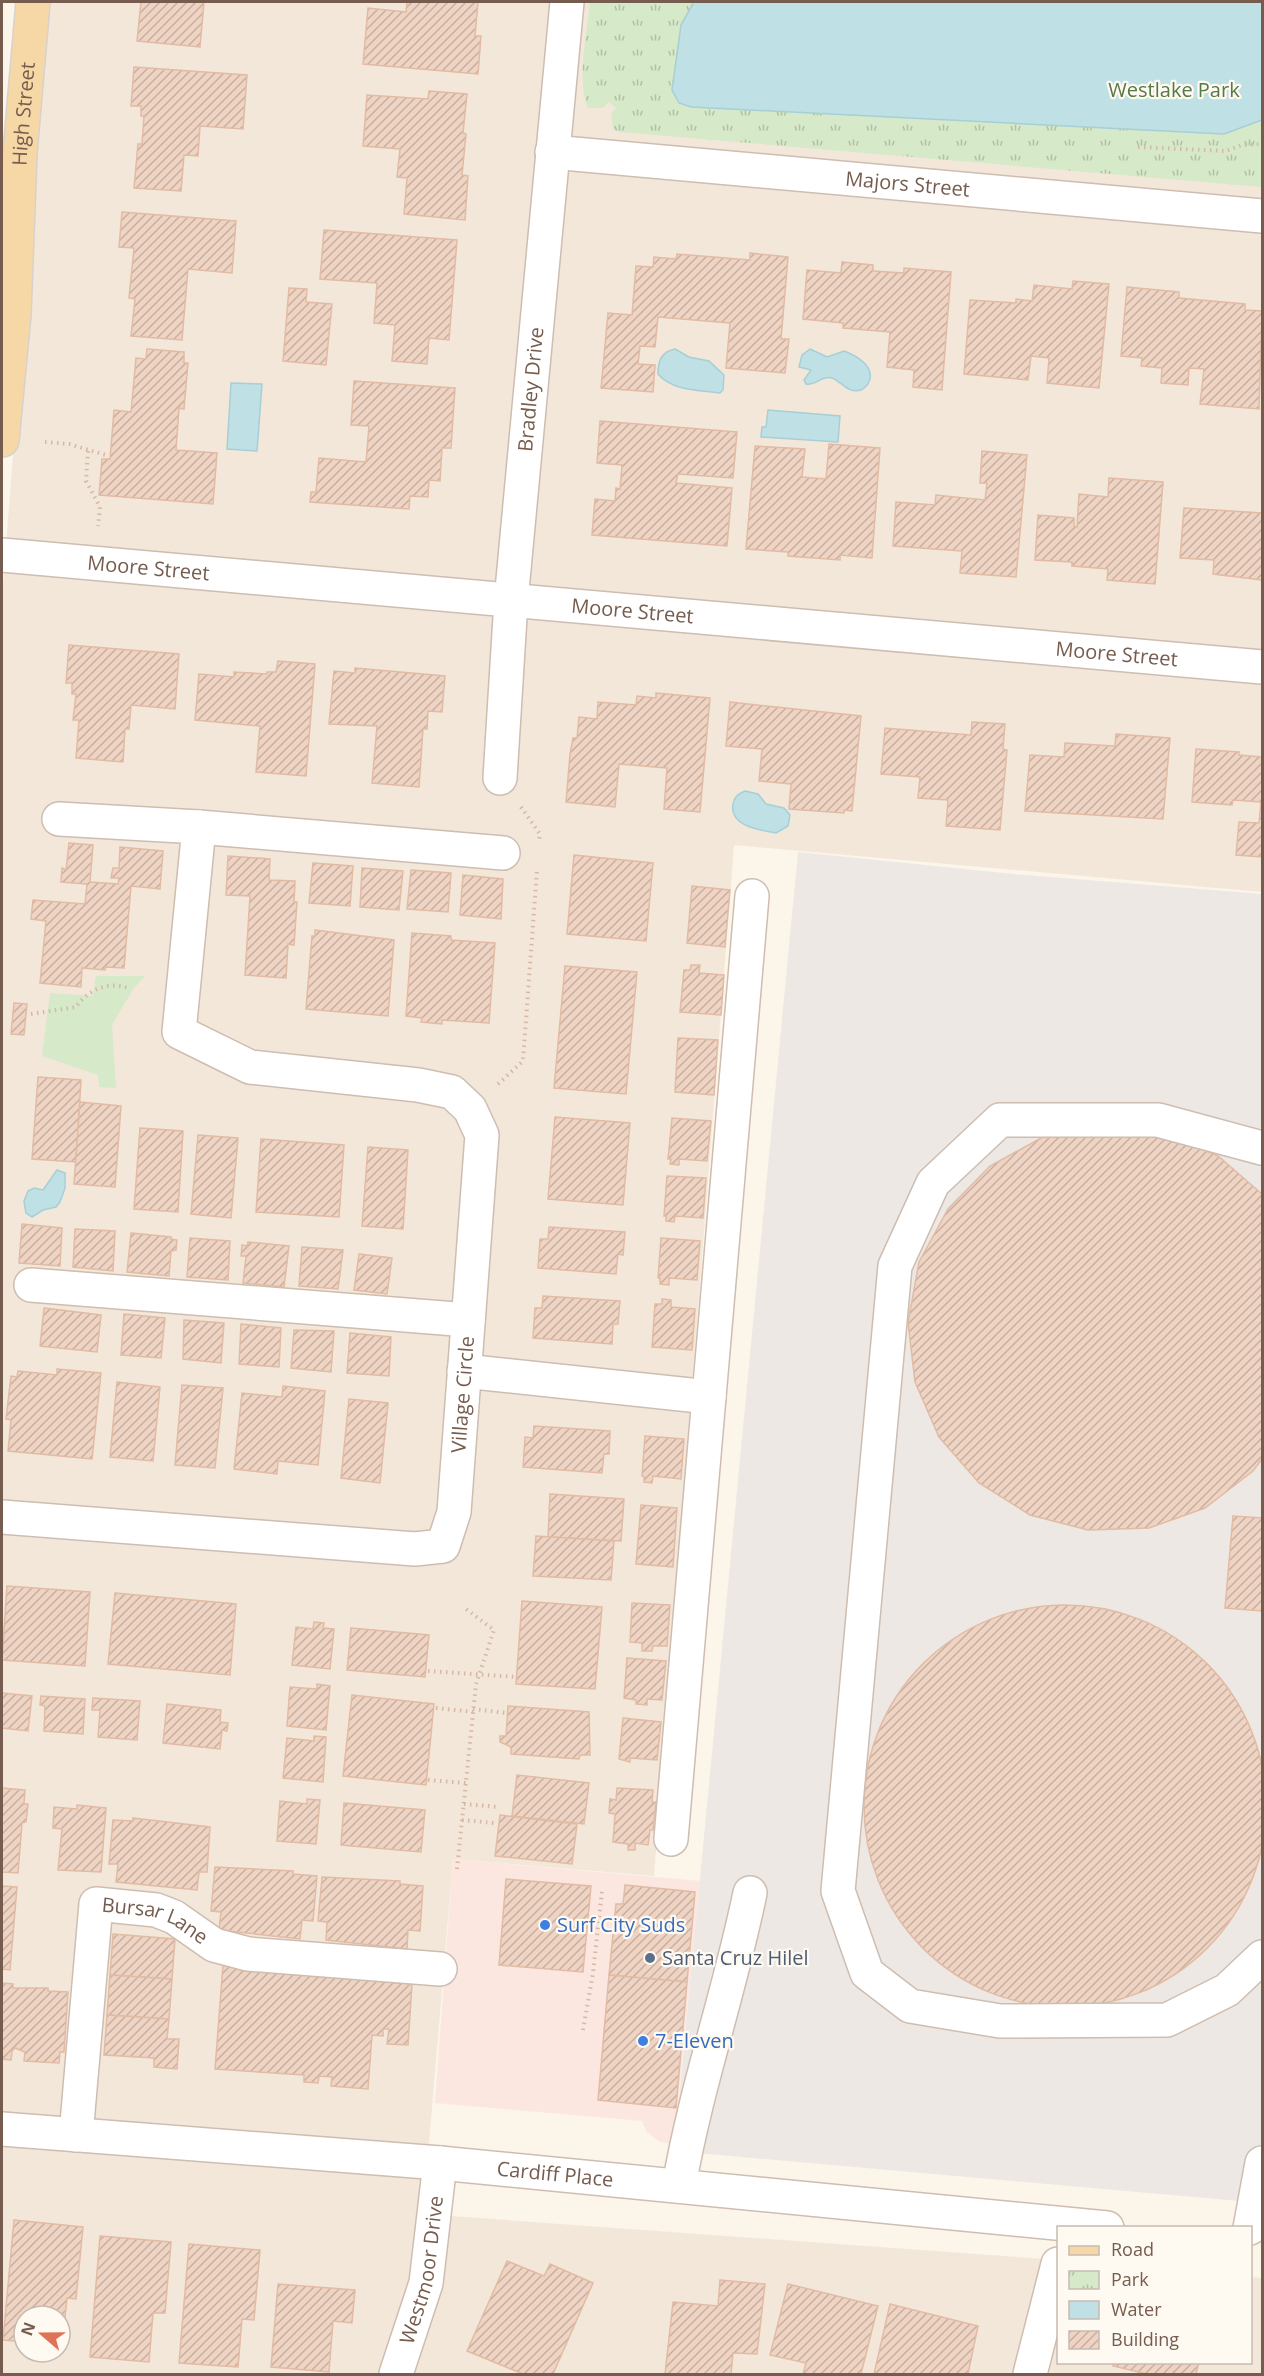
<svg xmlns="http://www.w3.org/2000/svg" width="1264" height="2376" font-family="'Open Sans',sans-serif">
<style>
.residential{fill:#f3e7d9;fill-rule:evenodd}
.commercial{fill:#fbe7df}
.industrial{fill:#ede8e3}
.grass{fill:#d6e9c9}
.park{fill:url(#park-tufts)}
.water{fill:#bfe0e5;stroke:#a6cfd6;stroke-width:1.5}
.building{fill:url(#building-hatch);stroke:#e2bba4;stroke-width:1.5}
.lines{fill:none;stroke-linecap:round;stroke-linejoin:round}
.minor-casing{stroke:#cebdb0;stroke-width:36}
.major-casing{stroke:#d9d1cd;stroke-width:36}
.path{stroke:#d5b8a6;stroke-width:4;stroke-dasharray:1.5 4.5;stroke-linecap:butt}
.minor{stroke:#fff;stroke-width:33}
.major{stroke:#f6d8a7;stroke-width:33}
.shop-dot{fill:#3f7fe0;stroke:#fef9f1;stroke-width:2}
.service-dot{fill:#5c6f8a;stroke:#fef9f1;stroke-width:2}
.labels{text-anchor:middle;stroke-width:4.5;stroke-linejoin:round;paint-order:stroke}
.park-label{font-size:20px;fill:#567a46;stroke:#fef9f1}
.street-label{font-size:20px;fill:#765c4e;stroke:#fef9f1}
.shop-label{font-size:20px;fill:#366cbe;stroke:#fef9f1;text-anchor:start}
.service-label{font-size:20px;fill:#4e5e75;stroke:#fef9f1;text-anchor:start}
</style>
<defs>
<pattern id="park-tufts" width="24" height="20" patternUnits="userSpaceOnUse" patternTransform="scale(1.5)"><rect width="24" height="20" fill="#d6e9c9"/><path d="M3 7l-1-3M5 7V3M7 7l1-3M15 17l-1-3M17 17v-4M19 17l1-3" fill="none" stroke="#b2c0a5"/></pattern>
<pattern id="building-hatch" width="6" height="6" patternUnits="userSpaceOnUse" patternTransform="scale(1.5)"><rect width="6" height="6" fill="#f0d4c3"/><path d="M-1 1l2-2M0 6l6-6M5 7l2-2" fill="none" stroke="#c7afa1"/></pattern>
</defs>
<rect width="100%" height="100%" fill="#fcf5ea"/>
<path class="residential" d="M48,2H1262V892L734,845L654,1876L453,1859L423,2214L1058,2260V2362H1250L1251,2277L1262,2278V2374H2V597ZM24,2316H60V2352H24Z"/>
<polygon class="commercial" points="453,1859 700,1881 674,2144 660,2142 647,2132 642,2121 435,2103"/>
<polygon class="industrial" points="798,852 1013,874 1262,894 1262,2203 674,2151"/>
<polygon class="grass" points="96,976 145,976 133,989 112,1025 116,1088 99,1087 98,1075 42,1056 50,993 93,996"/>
<path class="park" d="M590,2H1262V187L620,132L613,130L611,114L616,108L609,102L603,108H588C576,77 587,34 590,2Z"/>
<g class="water">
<polygon points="694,2 1262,2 1262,120 1224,134 691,107 679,103 672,90 681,25"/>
<path d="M675,349L689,357L709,361L724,375L723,390L720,393C700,390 672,391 658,374C658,361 661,352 675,349Z"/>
<path d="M810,349L827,357L844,351C857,356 877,367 868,384C866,386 864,389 861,390C848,394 842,382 832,378C822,375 816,386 806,384L804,380L811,370L799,367L802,355Z"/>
<polygon points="231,383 262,384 257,451 227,449"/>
<polygon points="768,410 840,416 838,442 761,437 762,427 766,427"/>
<path d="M745,791L758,794L766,804L784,808L790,815L788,826L776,833C761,830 729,827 733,804C734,797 738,794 745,791Z"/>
<polygon points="57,1170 65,1173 65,1188 60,1202 56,1207 43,1210 32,1217 26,1213 24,1201 28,1191 34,1188 43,1190"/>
</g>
<g class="building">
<polygon points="141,2 204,2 200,47 137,41"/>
<polygon points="407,2 478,2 475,36 481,36 478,74 363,64 368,8 406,12"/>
<polygon points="134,67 247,75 243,129 200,126 198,156 184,155 181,191 134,188 138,144 142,144 144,116 141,116 141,106 131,106"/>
<polygon points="429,91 467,94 463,133 466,134 462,175 468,176 465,220 404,214 407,178 397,177 400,149 363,146 367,95 428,99"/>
<polygon points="122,212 236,221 232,273 188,269 182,340 131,336 135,299 129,298 134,248 119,247"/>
<polygon points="324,230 457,240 449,340 429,338 427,364 392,361 395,325 374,323 377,283 320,279"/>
<polygon points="750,253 788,257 781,339 789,339 785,373 726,368 730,323 658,317 655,347 640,346 638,364 655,365 653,392 601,388 608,313 632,315 636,266 653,267 654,257 676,259 677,254 750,260"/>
<polygon points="842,262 873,265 873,271 904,273 904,268 951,272 942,390 913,387 914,370 887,367 890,332 843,328 843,323 803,319 807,270 841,273"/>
<polygon points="1073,281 1109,284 1099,388 1047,383 1049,358 1031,356 1028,380 964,374 970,300 1016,303 1016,299 1032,301 1034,285 1072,289"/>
<polygon points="1127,287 1179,292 1179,298 1245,304 1245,310 1262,311 1259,409 1200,404 1204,369 1189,368 1188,385 1161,383 1162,368 1141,366 1142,358 1121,356"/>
<polygon points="289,288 307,289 306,302 332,304 326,365 283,361"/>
<polygon points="147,349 184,352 184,363 188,363 184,409 179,408 176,450 217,453 213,504 99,495 102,459 110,459 114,410 131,412 136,358 146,359"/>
<polygon points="354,381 455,388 451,448 442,448 440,481 429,480 428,497 410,496 409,509 310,502 311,492 316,492 319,458 366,462 369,426 351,425"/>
<polygon points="600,421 737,432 733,478 678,474 676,483 732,488 727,546 592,535 595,499 615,501 616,488 620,489 622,465 597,463"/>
<polygon points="829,444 880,448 872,558 840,555 840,560 788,556 788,552 746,549 755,446 805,449 802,477 826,479"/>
<polygon points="982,451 1027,455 1016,577 960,573 962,551 893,546 896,502 935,505 936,495 985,500 987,483 980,483"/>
<polygon points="1109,478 1163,482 1155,584 1107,580 1108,569 1072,566 1072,562 1035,560 1038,515 1074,518 1074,526 1077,527 1079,494 1108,497"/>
<polygon points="1184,508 1262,513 1262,593 1262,580 1213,574 1214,560 1180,558"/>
<polygon points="69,645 179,654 175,709 131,705 129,729 125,729 123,762 76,758 79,720 73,720 76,694 72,694 72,683 66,683"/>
<polygon points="278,661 315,664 306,776 256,772 260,726 195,720 199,674 234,677 234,672 267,674 267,672 276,672"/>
<polygon points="355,668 445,676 442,712 428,711 427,729 423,729 419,787 372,783 377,726 329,724 334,671 355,673"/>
<polygon points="656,693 710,698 700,812 664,809 667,768 619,764 615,807 566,802 570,754 573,738 577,738 579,717 597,719 598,702 636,705 637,696 656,698"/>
<polygon points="730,702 861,716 852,811 844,810 844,813 789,809 791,784 759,781 762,749 726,746"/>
<polygon points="972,722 1005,724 1003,749 1007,750 1000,830 946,826 948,800 918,798 920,777 881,774 885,728 971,735"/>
<polygon points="1116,734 1170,738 1163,819 1025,811 1030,755 1064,757 1065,743 1115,746"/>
<polygon points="1196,749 1239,752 1239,755 1262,757 1262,857 1236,855 1239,822 1259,823 1261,802 1233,800 1232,805 1192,802"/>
<polygon points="69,843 93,845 90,882 118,884 119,878 111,878 113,868 119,868 120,847 163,851 160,889 131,886 124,968 106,967 105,970 82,968 81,987 40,983 46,921 31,919 33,900 85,904 87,884 61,882 62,868 66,870"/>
<polygon points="574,855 653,863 646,941 567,934"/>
<polygon points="228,856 270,859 269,880 295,881 294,902 297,902 294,945 288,944 286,978 245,975 250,896 226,895"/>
<polygon points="313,863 353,866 350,906 309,903"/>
<polygon points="362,868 403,871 399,910 360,907"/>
<polygon points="411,870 451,873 448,912 407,909"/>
<polygon points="463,875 503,879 501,919 460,915"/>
<polygon points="692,886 730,890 725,947 687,943"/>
<polygon points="315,930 394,940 388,1016 306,1009 312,936 315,936"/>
<polygon points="412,933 451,936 451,940 495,943 489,1023 442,1020 442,1024 421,1022 422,1018 406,1016"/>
<polygon points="691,965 700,965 699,973 724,975 721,1015 680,1012 684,970 690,970"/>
<polygon points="565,966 637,972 626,1094 554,1088"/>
<polygon points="14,1003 27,1004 24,1035 11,1034"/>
<polygon points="678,1038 718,1040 714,1095 675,1092"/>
<polygon points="38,1077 81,1080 76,1162 32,1159"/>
<polygon points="80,1102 121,1106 115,1187 74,1184"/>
<polygon points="555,1117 630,1123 623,1205 548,1199"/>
<polygon points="672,1118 711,1121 707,1161 679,1159 679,1165 670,1164 671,1159 668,1159"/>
<polygon points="1102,1125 1162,1132 1218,1156 1262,1194 1262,1459 1253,1471 1205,1508 1149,1528 1088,1530 1030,1515 979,1483 939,1437 915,1382 908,1322 919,1262 948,1209 990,1166 1043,1137"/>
<polygon points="140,1128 183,1131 178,1212 134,1209"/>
<polygon points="198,1135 238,1138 231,1218 191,1214"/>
<polygon points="261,1139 344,1145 339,1217 256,1212"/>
<polygon points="368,1147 408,1150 403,1229 362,1226"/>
<polygon points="667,1176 706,1178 703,1218 675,1216 674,1222 666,1221 666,1216 664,1216"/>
<polygon points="22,1224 62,1228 60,1266 19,1263"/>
<polygon points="549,1227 625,1232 623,1255 618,1254 616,1274 538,1268 540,1239 548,1239"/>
<polygon points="75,1229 115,1231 113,1271 73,1267"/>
<polygon points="131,1233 171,1237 171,1239 177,1240 176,1250 171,1251 169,1276 127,1272"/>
<polygon points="190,1238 230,1241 228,1280 187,1277"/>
<polygon points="661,1238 700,1241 697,1280 669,1278 669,1285 660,1284 660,1278 658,1278"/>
<polygon points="248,1242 289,1246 284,1287 243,1283 246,1256 241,1256 242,1245 247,1246"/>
<polygon points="302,1247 343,1250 338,1289 299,1286"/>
<polygon points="359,1254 392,1258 387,1294 354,1290"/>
<polygon points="543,1296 620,1301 618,1324 613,1324 612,1344 533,1338 535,1308 542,1308"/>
<polygon points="662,1299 671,1300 671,1307 695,1309 692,1350 652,1347 655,1304 662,1304"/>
<polygon points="44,1308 101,1315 97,1352 40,1346"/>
<polygon points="124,1314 165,1318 161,1358 121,1355"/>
<polygon points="184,1320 224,1323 221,1363 183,1359"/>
<polygon points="241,1324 281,1328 279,1367 239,1364"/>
<polygon points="294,1330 334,1331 331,1372 291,1368"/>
<polygon points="350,1333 391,1337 389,1376 347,1373"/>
<polygon points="57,1369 101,1373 92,1459 8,1451 11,1420 6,1419 11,1376 17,1377 18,1371 57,1375"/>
<polygon points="117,1382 160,1387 153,1461 110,1457"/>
<polygon points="182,1385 223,1388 215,1468 175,1465"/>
<polygon points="283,1386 325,1391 318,1465 278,1461 277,1474 234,1469 242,1393 282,1397"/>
<polygon points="349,1399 388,1403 380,1483 341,1478"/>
<polygon points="534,1426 610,1431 609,1454 604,1454 602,1473 523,1467 525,1437 533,1438"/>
<polygon points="645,1436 684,1439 681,1479 653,1476 652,1483 644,1482 644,1476 642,1476"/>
<polygon points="550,1494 624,1499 621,1541 548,1537"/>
<polygon points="641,1505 677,1508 673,1567 636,1564"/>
<polygon points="1233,1516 1262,1518 1262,1611 1225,1608"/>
<polygon points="536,1536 614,1541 611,1580 533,1576"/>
<polygon points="7,1586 90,1592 85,1666 2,1660"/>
<polygon points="115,1593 236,1604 230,1675 108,1664"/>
<polygon points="522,1601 602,1607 595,1689 516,1684"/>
<polygon points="632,1603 670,1605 667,1646 653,1646 652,1651 642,1651 642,1643 630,1642"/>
<circle cx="1065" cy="1806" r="201"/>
<polygon points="314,1622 324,1623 323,1628 334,1629 330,1669 292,1665 296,1627 313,1629"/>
<polygon points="351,1628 429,1635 425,1677 347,1670"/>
<polygon points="627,1658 666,1661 662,1700 647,1699 647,1705 636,1704 636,1700 624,1698"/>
<polygon points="317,1684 330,1686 326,1730 287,1726 290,1687 317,1689"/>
<polygon points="2,1693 32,1696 28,1731 2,1728"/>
<polygon points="352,1695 434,1704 426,1785 343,1776"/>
<polygon points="41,1696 85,1699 83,1734 44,1731 45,1706 40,1705"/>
<polygon points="93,1698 140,1701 137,1740 98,1737 100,1710 92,1710"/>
<polygon points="167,1704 221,1710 220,1722 228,1723 227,1731 222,1730 220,1749 163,1743"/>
<polygon points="508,1706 589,1712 590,1755 580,1755 579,1759 511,1754 511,1747 500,1742 500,1736 506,1736"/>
<polygon points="623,1718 661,1722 657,1760 630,1758 630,1762 619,1759"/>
<polygon points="314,1736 326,1737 323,1782 283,1778 287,1738 314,1741"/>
<polygon points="517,1775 589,1783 584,1824 512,1816"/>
<polygon points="2,1788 25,1790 24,1804 28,1804 26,1822 22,1823 18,1873 2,1872"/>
<polygon points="617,1788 653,1790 652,1802 656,1802 653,1830 650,1830 648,1845 635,1843 635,1850 628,1850 628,1844 613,1842 615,1814 609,1813 610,1799 616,1800"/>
<polygon points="307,1799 320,1800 316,1844 277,1841 280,1801 307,1804"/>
<polygon points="344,1803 425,1810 421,1852 341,1845"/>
<polygon points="77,1805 106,1808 101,1872 58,1870 62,1829 53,1828 54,1807 77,1809"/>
<polygon points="500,1815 577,1824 572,1864 495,1856"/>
<polygon points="133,1818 210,1827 207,1872 199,1872 197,1890 116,1882 118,1864 109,1864 113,1820 133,1821"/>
<polygon points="215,1867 293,1871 293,1874 317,1876 313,1921 302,1920 300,1939 219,1930 221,1912 211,1911"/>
<polygon points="322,1877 400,1881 400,1884 423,1886 420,1931 408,1930 407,1949 326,1940 327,1922 318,1921"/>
<polygon points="506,1879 591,1886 583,1972 499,1965"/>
<polygon points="625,1885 695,1892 687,1982 609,1975 616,1904 623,1904"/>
<polygon points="2,1886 17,1887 10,1970 2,1969"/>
<polygon points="113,1934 175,1939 172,1979 110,1975"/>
<polygon points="223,1965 375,1976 375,1981 412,1984 408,2045 387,2044 389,2029 383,2029 383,2036 372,2035 368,2089 331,2086 332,2077 319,2076 318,2083 304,2082 304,2075 215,2069"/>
<polygon points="110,1975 172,1979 169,2019 107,2015"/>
<polygon points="609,1975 687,1982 676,2108 598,2100"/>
<polygon points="2,1983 13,1984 13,1988 48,1988 48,1991 68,1992 64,2052 60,2052 59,2063 24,2061 25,2052 15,2048 12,2051 11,2060 2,2059"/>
<polygon points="107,2015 169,2019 167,2039 179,2039 177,2069 154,2067 154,2058 104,2055"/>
<polygon points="14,2220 83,2227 76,2299 67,2298 62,2345 60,2316 24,2316 24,2342 3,2340"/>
<polygon points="100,2236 171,2242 165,2313 153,2313 149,2362 90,2357"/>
<polygon points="189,2244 260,2250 254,2320 242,2319 238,2367 179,2363"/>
<polygon points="507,2261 544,2276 550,2264 593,2283 553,2374 523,2374 467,2351"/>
<polygon points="720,2280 765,2284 757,2354 733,2353 731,2374 665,2374 673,2302 718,2306"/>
<polygon points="278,2284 355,2290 352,2323 333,2321 329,2372 271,2367"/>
<polygon points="788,2284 878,2306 861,2374 803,2374 806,2363 770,2355"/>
<polygon points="890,2304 978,2326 968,2374 874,2374"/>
<polygon points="1114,2362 1199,2362 1196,2374 1147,2374 1113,2366"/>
</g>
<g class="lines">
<g class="minor-casing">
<g id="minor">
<path id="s1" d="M552,152L1262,216"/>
<path id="s2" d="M2,555L1262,667"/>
<path id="s3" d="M500,778L511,601L567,2"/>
<polyline points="59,819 199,827 503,853"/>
<polyline points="1262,1148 1158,1120 1000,1120 933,1183 895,1266 838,1891 867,1973 910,2006 1000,2021 1167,2020 1227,1990 1262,1957"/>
<polyline points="31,1285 468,1320"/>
<polyline points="464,1371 709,1397 752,896"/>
<path id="s4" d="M2,1517L415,1549L443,1546L454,1512L482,1135L470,1109L452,1092L418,1085L250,1067L179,1032L199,827"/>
<polyline points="671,1839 709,1397"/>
<path id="s5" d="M2,2129L440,2163L1107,2228"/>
<path id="s6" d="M76,2135L96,1904L156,1910L174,1917L214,1945L248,1954L440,1969"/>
<path d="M679,2186C696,2087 730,1991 750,1893"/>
<polyline points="1250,2228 1262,2163"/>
<path id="s7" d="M396,2374L426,2283L440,2163"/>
<polyline points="1030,2374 1058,2264"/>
</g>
</g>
<g class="major-casing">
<g id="major">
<path id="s8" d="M2,440L14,314L20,153L33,2"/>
</g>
</g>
<g class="path">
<polyline points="1138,147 1226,151 1242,145 1262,144"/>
<polyline points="45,442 69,444 109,456"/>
<polyline points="88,451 86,481 100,507 98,526"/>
<polyline points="521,807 540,834 539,841"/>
<path d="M31,1014L76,1007C88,990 107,981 128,988"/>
<polyline points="498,1084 523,1061 537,870"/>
<polyline points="428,1671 517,1677"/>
<polyline points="436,1708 473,1712"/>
<polyline points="473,1709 507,1713"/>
<polyline points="428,1780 466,1783"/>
<polyline points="464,1804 498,1807"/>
<polyline points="462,1820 494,1823"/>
<polyline points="457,1869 476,1684 494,1630 466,1609"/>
<polyline points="583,2030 593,1973 602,1891"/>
</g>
<use href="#minor" class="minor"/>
<use href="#major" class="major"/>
</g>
<g class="shop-dot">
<circle cx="545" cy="1925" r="6"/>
<circle cx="643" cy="2041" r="6"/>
</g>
<circle class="service-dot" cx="650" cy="1958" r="6"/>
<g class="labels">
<g class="park-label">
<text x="1174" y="97">Westlake Park</text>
</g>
<g class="street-label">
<text dy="7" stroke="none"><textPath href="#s8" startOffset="327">High Street</textPath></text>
<text dy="7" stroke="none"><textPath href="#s1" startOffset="357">Majors Street</textPath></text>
<text dy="7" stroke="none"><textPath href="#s3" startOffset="390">Bradley Drive</textPath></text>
<text dy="7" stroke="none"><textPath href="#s2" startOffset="147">Moore Street</textPath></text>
<text dy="7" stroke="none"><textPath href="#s2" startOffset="633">Moore Street</textPath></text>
<text dy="7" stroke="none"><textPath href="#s2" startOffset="1119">Moore Street</textPath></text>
<text dy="7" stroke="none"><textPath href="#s4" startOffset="596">Village Circle</textPath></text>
<text dy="7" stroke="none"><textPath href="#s6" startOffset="294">Bursar Lane</textPath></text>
<text dy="7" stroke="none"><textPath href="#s5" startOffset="555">Cardiff Place</textPath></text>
<text dy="7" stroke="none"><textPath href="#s7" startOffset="108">Westmoor Drive</textPath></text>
</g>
<g class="shop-label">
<text x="557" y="1932">Surf City Suds</text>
<text x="655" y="2048">7-Eleven</text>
</g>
<g class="service-label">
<text x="662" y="1965">Santa Cruz Hilel</text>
</g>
</g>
<rect width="1264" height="2376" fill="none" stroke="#765c4e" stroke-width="6"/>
<rect x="1057" y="2226" width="195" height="138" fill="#fef9f1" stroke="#c8bab0" stroke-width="1.5"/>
<rect x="1069" y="2246" width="30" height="9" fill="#f6d8a7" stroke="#c8bab0" stroke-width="1.5"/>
<text x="1111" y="2256" font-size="18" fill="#765c4e">Road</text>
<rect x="1069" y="2271" width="30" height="18" fill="url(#park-tufts)" stroke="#c8bab0" stroke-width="1.5"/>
<text x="1111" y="2286" font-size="18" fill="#765c4e">Park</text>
<rect x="1069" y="2301" width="30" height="18" fill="#bfe0e5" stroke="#c8bab0" stroke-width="1.5"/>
<text x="1111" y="2316" font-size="18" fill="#765c4e">Water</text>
<rect x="1069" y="2331" width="30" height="18" fill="url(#building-hatch)" stroke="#c8bab0" stroke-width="1.5"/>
<text x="1111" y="2346" font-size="18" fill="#765c4e">Building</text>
<g transform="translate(42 2334) rotate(290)"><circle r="28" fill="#fef9f1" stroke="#c8bab0" stroke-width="1.5"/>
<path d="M0-4.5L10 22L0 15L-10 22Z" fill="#de7356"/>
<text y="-9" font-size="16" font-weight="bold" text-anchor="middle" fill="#765c4e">N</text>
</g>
</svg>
